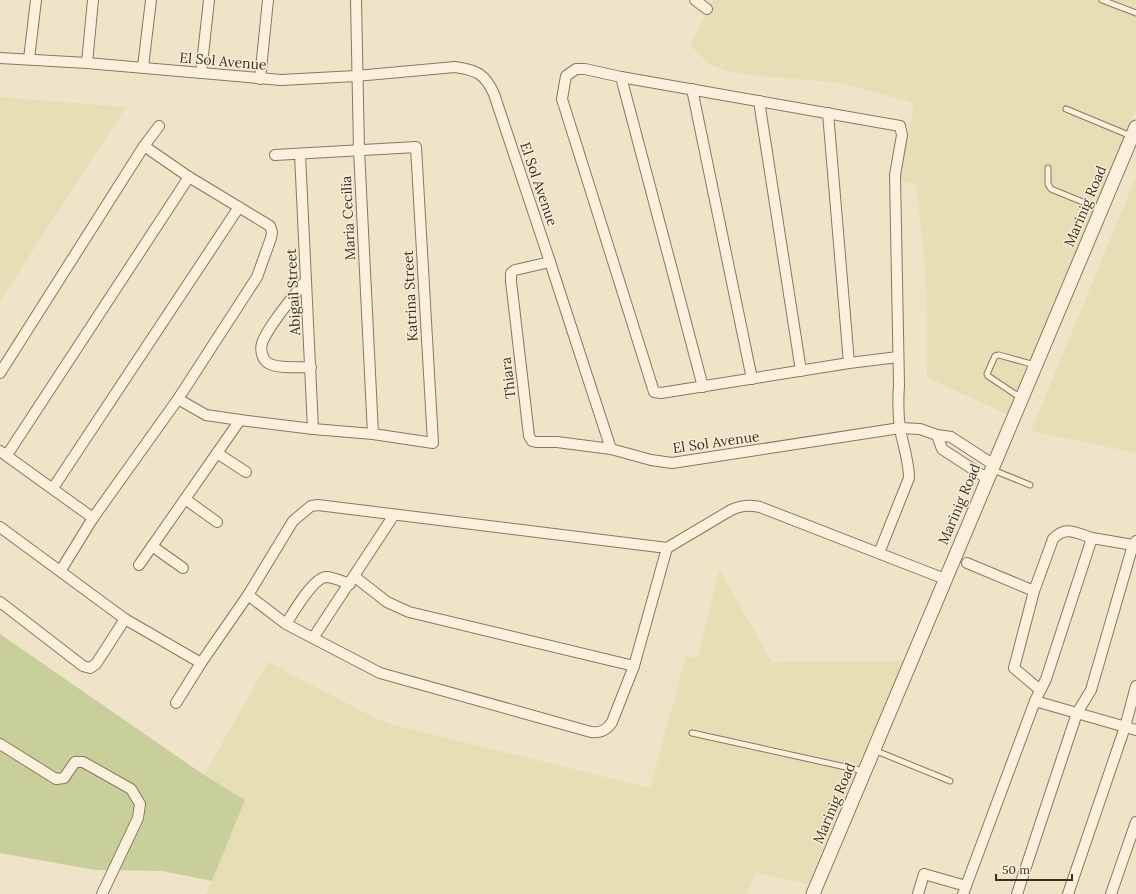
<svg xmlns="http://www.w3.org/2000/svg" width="1136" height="894" font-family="Lora,serif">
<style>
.farmland{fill:#e6deb5}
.green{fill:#c9cf9b}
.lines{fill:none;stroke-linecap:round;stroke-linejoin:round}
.service-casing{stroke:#8d765c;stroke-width:7}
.minor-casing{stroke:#8d765c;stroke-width:12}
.tertiary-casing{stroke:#8d765c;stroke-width:15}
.service{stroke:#faf1dc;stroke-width:5}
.minor{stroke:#faf1dc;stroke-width:10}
.tertiary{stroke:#faf1dc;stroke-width:13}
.labels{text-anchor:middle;stroke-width:3;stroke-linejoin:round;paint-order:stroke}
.street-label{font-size:14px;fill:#3d2e20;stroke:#f7eed8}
</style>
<rect width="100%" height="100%" fill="#f0e4c8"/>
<g class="farmland">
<polygon points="713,0 1136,0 1136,108 1008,415 927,377 926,273 916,184 901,181 901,170 914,106 910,102 841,83 758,76 727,71 709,64 690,45"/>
<polygon points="0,97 126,107 0,301"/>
<polygon points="1136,177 1136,453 1031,431"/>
<polygon points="719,569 772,662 903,661 808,884 755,873 747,894 206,894 245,801 204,775 268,662 375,718 394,725 650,788 686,656 698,658"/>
</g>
<polygon class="green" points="0,634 204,775 245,800 212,881 162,871 95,870 0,853"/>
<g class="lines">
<g class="service-casing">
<g id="service">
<polyline points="1102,0 1136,13"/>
<polyline points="1066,109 1131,136"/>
<polyline points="1048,168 1048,184 1051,189 1100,209"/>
<polyline points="1021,398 988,376 987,374 995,356 999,355 1035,365"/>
<polyline points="993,470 1030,485"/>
<polyline points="692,733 864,771"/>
<polyline points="874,750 950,781"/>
</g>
</g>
<g class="minor-casing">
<g id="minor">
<polyline points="356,0 359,150 373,434"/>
<polyline points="695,0 707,9"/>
<path d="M0,58L87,63L281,80L356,76L455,67C477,70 485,74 494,94L550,262L611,449L651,460L672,463L900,428L920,429L937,435L951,437L994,465"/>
<polyline points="29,59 36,0"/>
<polyline points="87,63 93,0"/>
<polyline points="143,67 151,0"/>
<polyline points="201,73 209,0"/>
<polyline points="621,77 703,387"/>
<polyline points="260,79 268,0"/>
<polyline points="692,89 752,379"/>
<polyline points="759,101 801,371"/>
<polyline points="828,113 849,363"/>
<polyline points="300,154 313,429"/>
<polyline points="550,262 515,270 511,273 511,281 529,436 532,441 536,442 557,442 611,449"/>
<path d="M306,280C294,296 268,326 262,343C260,350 262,359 268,363C277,369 300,367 311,367"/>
<polyline points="0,373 144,146 159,126"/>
<polyline points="178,399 206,415 240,420 313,429 373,434 433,443 416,147 275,155"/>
<polyline points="937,435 942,449 988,479"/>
<polyline points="0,451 93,518"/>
<polyline points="217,453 246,472"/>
<polyline points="7,455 189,177"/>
<polyline points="53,488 239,207"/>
<polyline points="185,499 217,522"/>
<polyline points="0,527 125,619 201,663"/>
<polyline points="152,546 183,568"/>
<path d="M879,553L909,478C909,461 903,445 900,429C898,414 898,399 899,385L895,175L902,135L900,126L621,77L585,69H576L566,76L562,99L654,392L661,393L849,363L898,357"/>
<polyline points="967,563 1034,591"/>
<polyline points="139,565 240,420"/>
<polyline points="61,570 93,518 178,399 257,277 271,238 272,232 270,226 189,177 144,146"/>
<polyline points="355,577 387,602 409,612 634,666"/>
<path d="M248,595L286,624L380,673L591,732C601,733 607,730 612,722L634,666L667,548"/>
<polyline points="0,602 83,666 90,668 96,664 125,619"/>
<path d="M286,624C293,613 313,578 326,577C334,577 343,582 350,584"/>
<polyline points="313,638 394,515"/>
<path d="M1040,690L1014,668L1034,591L1053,539C1065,525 1077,533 1092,538"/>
<polyline points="1035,701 1046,679 1092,538 1133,545"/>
<path d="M176,703L201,663L248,595L293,521L311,506L318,505L667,548L731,510C742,505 749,505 760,507L945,579"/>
<polyline points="0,744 56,779 64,778 75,762 83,762 131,789 140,804 138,818 102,894"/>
<polyline points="966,886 1035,701 1136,730"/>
<polyline points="918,894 924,874 966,886 963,894"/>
<polyline points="1017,894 1077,713 1091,690 1133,545 1136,541"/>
<polyline points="1068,894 1125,727 1136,686"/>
<polyline points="1111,894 1136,822"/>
</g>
</g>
<g class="tertiary-casing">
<polyline id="tertiary" points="813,894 1136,127"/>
</g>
<use href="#service" class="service"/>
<use href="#minor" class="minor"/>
<use href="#tertiary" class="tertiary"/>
</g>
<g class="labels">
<g class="street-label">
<text transform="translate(223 61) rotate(5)" y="5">El Sol Avenue</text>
<text transform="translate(539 184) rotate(71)" y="5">El Sol Avenue</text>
<text transform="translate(1085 206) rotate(-67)" y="5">Marinig Road</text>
<text transform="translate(348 218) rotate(-93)" y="5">Maria Cecilia</text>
<text transform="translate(293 292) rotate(-93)" y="5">Abigail Street</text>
<text transform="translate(410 296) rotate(-93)" y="5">Katrina Street</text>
<text transform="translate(508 378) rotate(-97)" y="5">Thiara</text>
<text transform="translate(716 442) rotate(-8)" y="5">El Sol Avenue</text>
<text transform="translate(959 504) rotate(-67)" y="5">Marinig Road</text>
<text transform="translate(834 803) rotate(-67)" y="5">Marinig Road</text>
</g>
</g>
<path d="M996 874v6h76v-6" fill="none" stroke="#3d2e20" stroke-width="2"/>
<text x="1002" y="874" font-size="12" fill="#3d2e20" stroke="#f7eed8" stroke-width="3" paint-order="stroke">50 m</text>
</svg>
